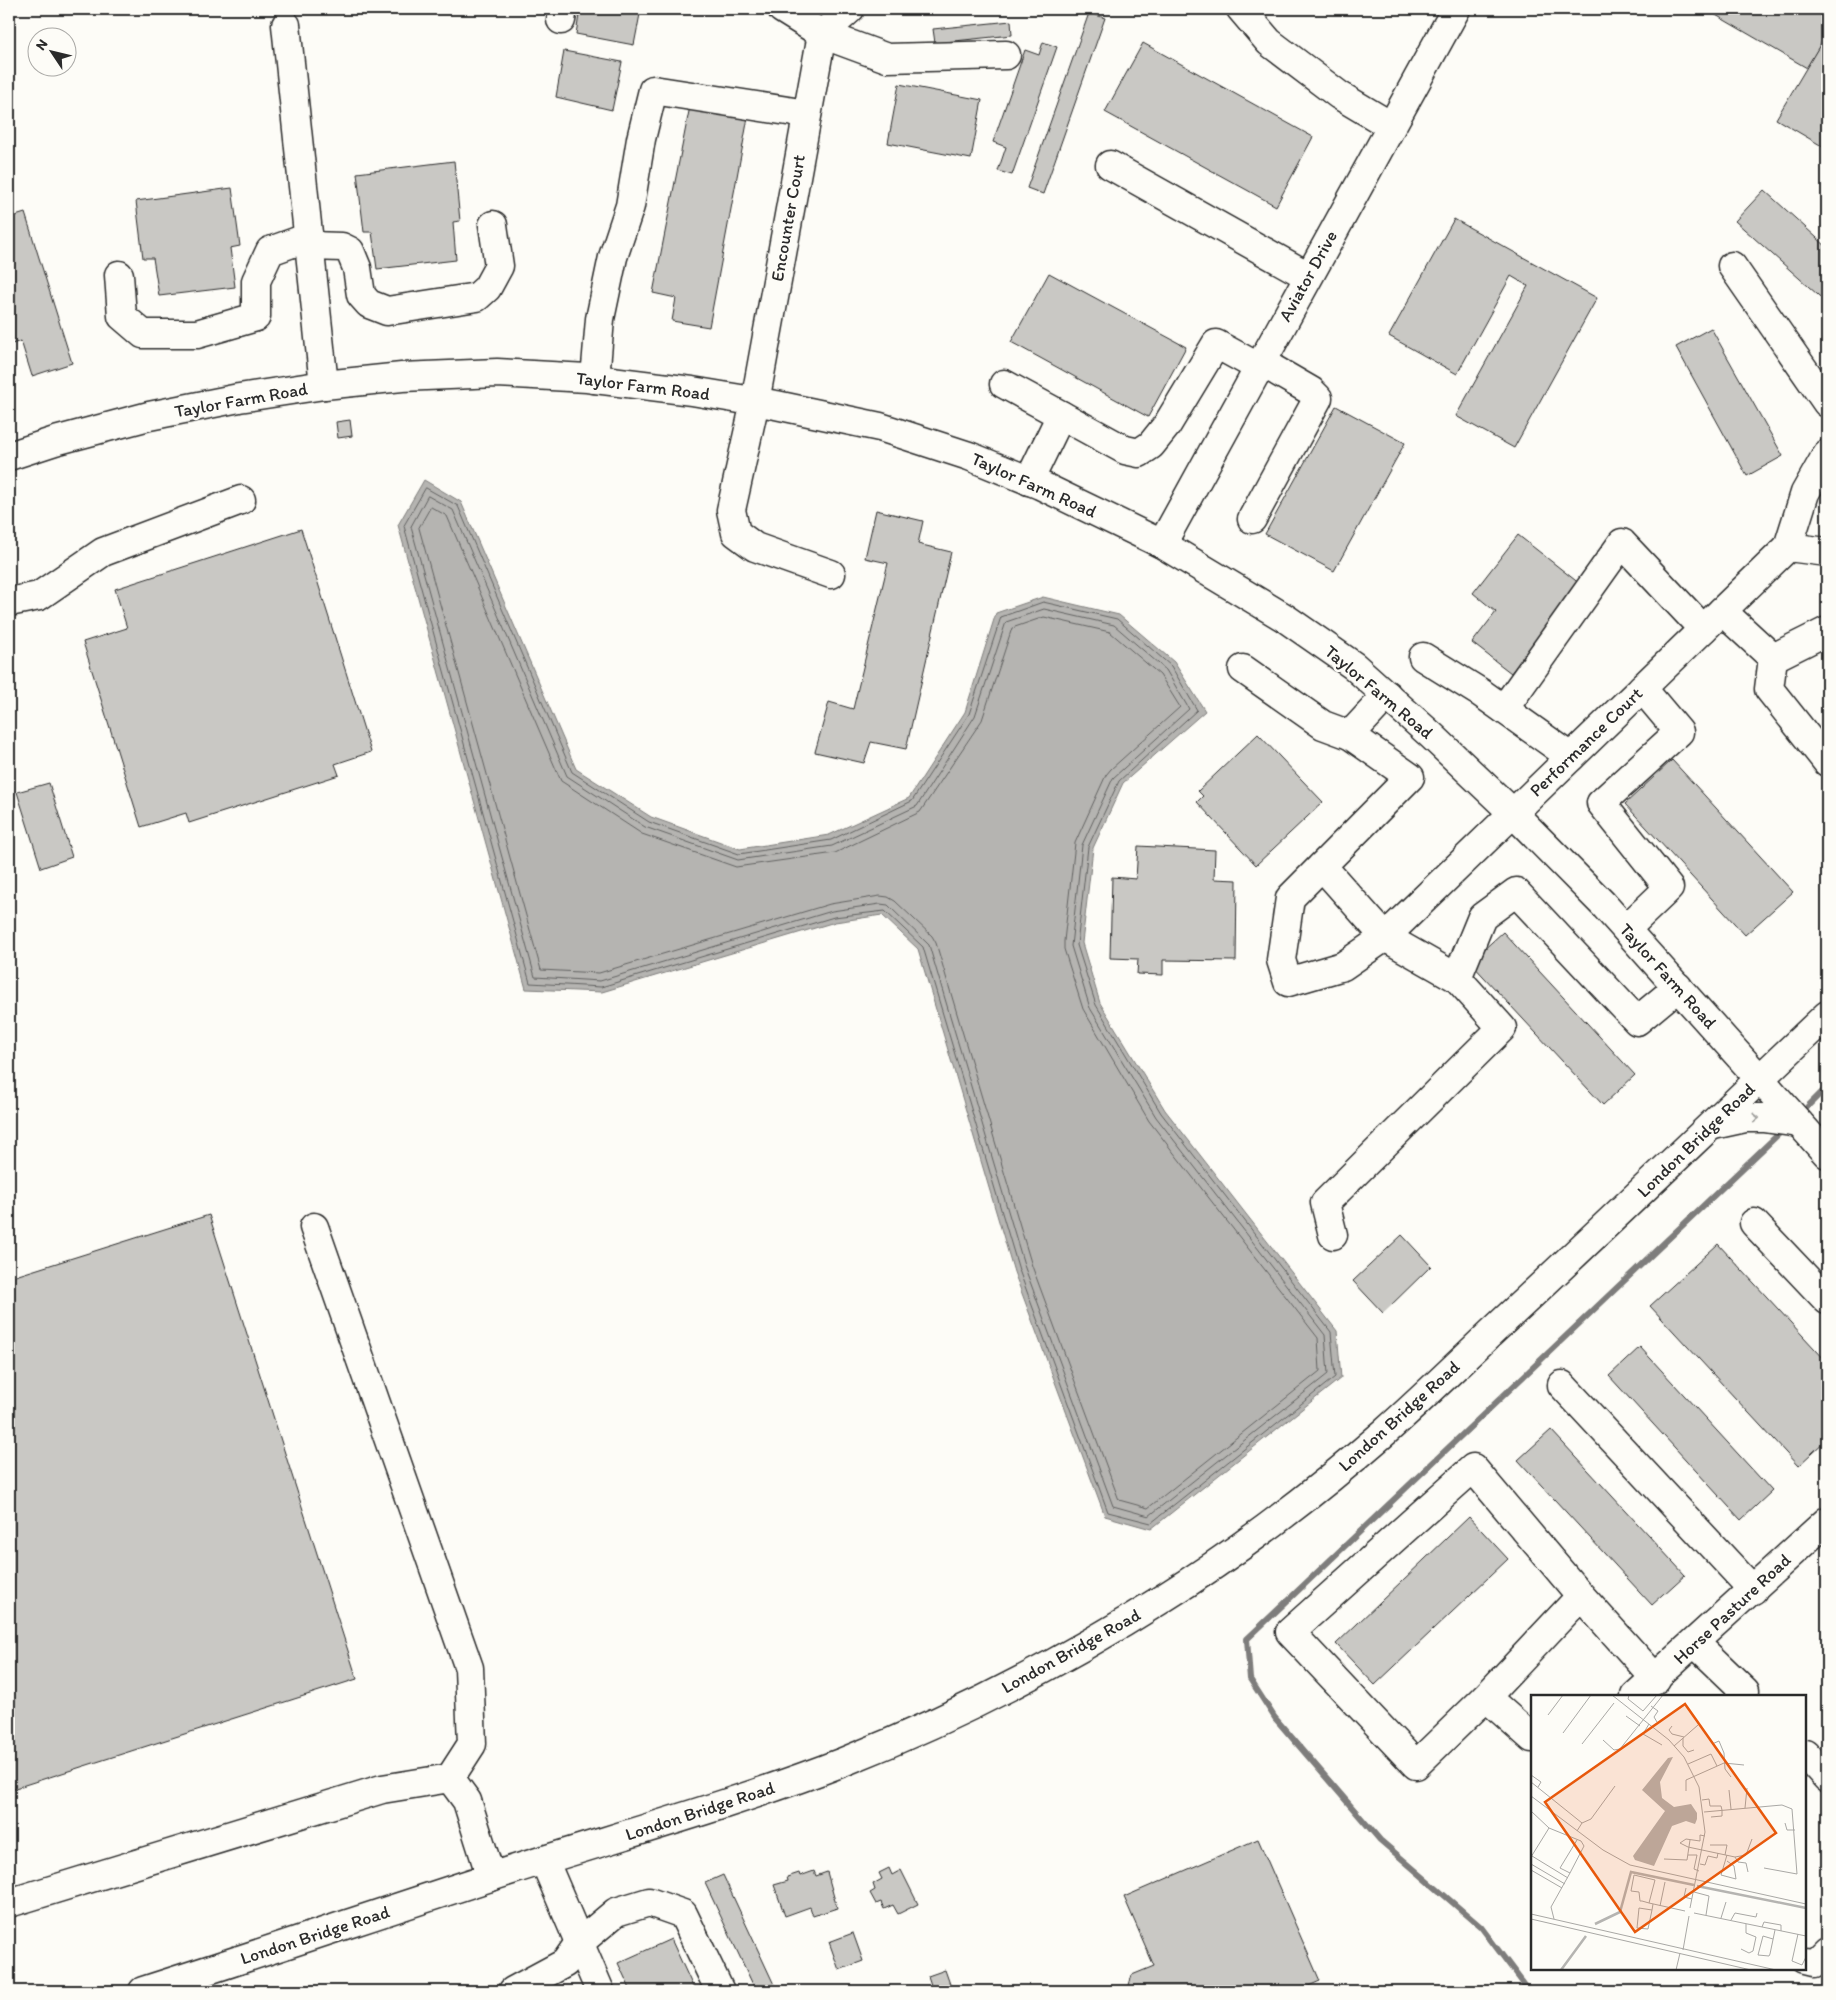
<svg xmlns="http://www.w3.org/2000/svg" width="1836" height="2000" font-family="Itim,sans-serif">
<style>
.water{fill:#b5b4b1;stroke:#7e7d7b}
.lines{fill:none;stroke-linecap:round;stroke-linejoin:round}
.shore{stroke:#626261;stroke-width:1}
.stream{stroke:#7e7d7b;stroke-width:6}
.building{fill:#c9c8c4;stroke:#2b2b2b}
.minor-casing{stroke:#2b2b2b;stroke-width:31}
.minor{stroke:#fdfcf7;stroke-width:28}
.oneway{stroke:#9e9e9b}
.labels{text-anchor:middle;stroke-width:5;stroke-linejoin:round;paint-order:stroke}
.street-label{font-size:18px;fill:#2b2b2b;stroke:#fdfcf7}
.inset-river{fill:none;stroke:#b5b4b1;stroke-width:2.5}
.inset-road{fill:none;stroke:#a9a8a5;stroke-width:1}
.view{fill:#e8590c;fill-opacity:0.15;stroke:#e8590c;stroke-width:2.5}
.inset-edge{fill:none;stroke:#2b2b2b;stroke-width:2.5}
</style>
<rect width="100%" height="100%" fill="#fdfcf7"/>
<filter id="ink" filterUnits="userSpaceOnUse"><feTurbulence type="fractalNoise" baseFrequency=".02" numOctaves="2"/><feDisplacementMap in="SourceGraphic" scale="10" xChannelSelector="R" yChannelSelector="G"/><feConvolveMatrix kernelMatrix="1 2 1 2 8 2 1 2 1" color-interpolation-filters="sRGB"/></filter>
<g filter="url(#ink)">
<polygon class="water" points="424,480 461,502 576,769 651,817 740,849 829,835 909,798 965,712 996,613 1043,597 1119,615 1174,662 1205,711 1123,783 1093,848 1082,943 1100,1003 1165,1110 1337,1331 1341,1378 1151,1529 1105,1516 1014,1272 918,949 882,915 835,922 602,992 526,989 398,525"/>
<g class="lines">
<g class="shore">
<polygon points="426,488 458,506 572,772 649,822 739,854 831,840 912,801 969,714 1001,617 1043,602 1117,619 1171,666 1197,710 1119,781 1088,847 1077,945 1096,1005 1161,1113 1331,1332 1335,1377 1151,1523 1108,1512 1019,1270 923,947 885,911 834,917 601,987 530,983 404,526"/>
<polygon points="428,496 453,510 567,776 645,827 738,860 832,846 917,806 975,716 1006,622 1044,609 1114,625 1166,670 1189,709 1113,778 1082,845 1071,946 1090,1008 1156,1117 1325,1335 1328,1374 1149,1516 1113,1506 1025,1268 929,945 888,905 880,904 832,911 600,981 535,977 411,527"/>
<polygon points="431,507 447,516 561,781 642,834 736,867 835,853 920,812 982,720 1012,628 1044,617 1110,632 1160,675 1180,707 1111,769 1106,775 1075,843 1064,941 1064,949 1083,1009 1149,1121 1318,1338 1320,1371 1148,1508 1119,1500 1032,1266 936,943 932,936 895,901 888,897 880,896 830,904 599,973 541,970 419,528"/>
</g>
<g class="stream">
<polyline points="1808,1106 1827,1087"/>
<polyline points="1529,1991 1481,1927 1380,1840 1275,1718 1250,1679 1247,1639 1784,1129"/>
</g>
</g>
<g class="building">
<polygon points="580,9 641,9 634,45 576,34"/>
<polygon points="1717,9 1827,9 1827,33 1807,68 1714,14"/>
<polygon points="1089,13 1105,18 1043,194 1027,188"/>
<polygon points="1011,21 1012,35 935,43 933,29"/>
<polygon points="1827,33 1827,149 1776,119"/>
<polygon points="1043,42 1057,47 1012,175 998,171 1006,147 993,142 1025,50 1039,55"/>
<polygon points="1143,43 1313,137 1276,206 1105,112"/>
<polygon points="564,51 622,62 612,110 556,97"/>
<polygon points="899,84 982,100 971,159 888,143"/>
<polygon points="691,101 749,112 709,327 672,321 676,298 653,293"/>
<polygon points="454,161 460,221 453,222 456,260 377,269 372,232 364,232 357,173"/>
<polygon points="232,188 240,246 230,248 235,287 159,296 153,258 143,258 136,201"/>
<polygon points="1764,190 1827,247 1827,303 1735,221"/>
<polygon points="25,213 72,363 32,376 21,341 9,345 9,218"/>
<polygon points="1454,219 1597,298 1514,448 1456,416 1528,286 1511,276 1457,374 1389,336"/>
<polygon points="1049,273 1186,347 1148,417 1011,342"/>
<polygon points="1711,328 1783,456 1747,476 1676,347"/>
<polygon points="1336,406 1405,443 1334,571 1265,534"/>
<polygon points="350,420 352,436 338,438 336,422"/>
<polygon points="876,510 923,521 918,544 951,552 906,749 871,742 864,763 815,752 829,702 853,709 888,563 865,558"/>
<polygon points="301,529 371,752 335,764 339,775 189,823 186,813 141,827 83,642 127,628 115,589"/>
<polygon points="1518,535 1580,584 1511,673 1472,643 1496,612 1473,593"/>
<polygon points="1258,734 1323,802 1256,865 1197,802 1203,796 1198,791"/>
<polygon points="1672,760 1793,892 1745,935 1625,804"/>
<polygon points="49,783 72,857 41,868 17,792"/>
<polygon points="1138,846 1215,850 1214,879 1237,880 1236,961 1163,960 1163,975 1137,974 1138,959 1110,958 1112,877 1136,879"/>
<polygon points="1503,932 1635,1075 1603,1105 1470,962"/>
<polygon points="209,1215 357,1679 9,1790 9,1278"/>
<polygon points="1402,1235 1431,1266 1383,1313 1353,1281"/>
<polygon points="1718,1244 1827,1362 1827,1439 1798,1466 1650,1306"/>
<polygon points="1640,1347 1772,1491 1741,1520 1609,1376"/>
<polygon points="1551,1430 1685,1575 1652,1605 1518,1460"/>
<polygon points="1469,1517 1508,1559 1375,1685 1336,1644"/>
<polygon points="1258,1839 1320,1981 1297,1991 1132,1991 1129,1985 1132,1975 1154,1966 1124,1897"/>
<polygon points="889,1868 892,1875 901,1870 918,1904 898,1914 893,1905 884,1909 881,1902 876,1904 870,1893 875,1890 873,1884 882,1879 879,1873"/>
<polygon points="814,1871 816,1876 827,1872 837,1908 813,1916 810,1907 785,1916 774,1885 788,1881 787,1877 799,1873 800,1876"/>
<polygon points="723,1875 777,1991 756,1991 705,1883"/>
<polygon points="853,1933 863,1961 839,1970 829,1942"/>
<polygon points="671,1939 695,1991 631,1991 618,1963"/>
<polygon points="945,1970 951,1987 939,1991 933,1991 928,1976"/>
</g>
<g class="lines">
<g class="minor-casing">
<g id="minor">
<polyline points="782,9 822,34 887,58 1006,55"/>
<polyline points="1241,9 1269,42 1339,95 1391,126"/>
<polyline points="561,20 563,9"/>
<polyline points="286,25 324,385"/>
<polyline points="822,34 755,402 731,510 736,533 755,547 831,574"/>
<polyline points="822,34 850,9"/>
<polyline points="1110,165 1308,276"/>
<polyline points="310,246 342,247 350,251 357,268 361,295 369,304 387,311 477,297 487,288 499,266 493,225"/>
<polyline points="1732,266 1827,403"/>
<polyline points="119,275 122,316 143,334 197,334 256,317 256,281 270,251 309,237"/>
<polyline points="595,379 600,319 613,257 630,206 641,139 653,90 807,114"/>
<polyline points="1004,384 1061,415"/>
<polyline points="9,456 55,441 149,416 239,398 324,385 402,377 497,373 587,378 692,391 776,405 880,427 969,456 1040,485 1162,544 1285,618 1354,666 1431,735 1513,813 1603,904 1827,1154"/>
<polyline points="1029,481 1061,415 1125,450 1139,453 1151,445 1167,425 1216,344 1258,367"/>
<polyline points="1252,519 1318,398 1311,391 1261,362"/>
<polyline points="1162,544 1456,9"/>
<polyline points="1788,547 1827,552"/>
<polyline points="9,602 39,596 103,552 241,500"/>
<polyline points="1722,611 1773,658"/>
<polyline points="1423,657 1481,693 1571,757"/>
<polyline points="1773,658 1769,689 1827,762"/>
<polyline points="1773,658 1827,631"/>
<polyline points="1243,669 1323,725 1350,735"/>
<polyline points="1387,695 1350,735 1410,777 1290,898 1281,960 1288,982 1343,966 1385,937 1788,547 1805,493 1827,454"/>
<polyline points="1504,709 1622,543 1703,629"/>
<polyline points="1322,866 1385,937 1457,978 1502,1028 1325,1203 1333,1235"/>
<polyline points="1626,929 1669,888 1601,803 1679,732 1642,688"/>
<polyline points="1457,978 1482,917 1516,892 1637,1021 1678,987"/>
<polyline points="1713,1125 1745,1118 1764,1118 1799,1123"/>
<polyline points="1754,1223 1827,1300"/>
<polyline points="314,1227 469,1668 472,1744 450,1778"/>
<polyline points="1562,1385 1753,1590"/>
<polyline points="1695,1643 1745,1691 1740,1696"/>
<polyline points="1635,1696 1827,1521"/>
<polyline points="1486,1697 1581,1596"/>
<polyline points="1532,1738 1486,1697 1416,1765 1290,1632 1473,1468 1581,1596 1656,1679"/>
<polyline points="1805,1754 1827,1778"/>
<polyline points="544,1860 600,1991"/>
<polyline points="9,1903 382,1789 450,1778 467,1801 491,1877"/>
<polyline points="1805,1961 1813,1963 1827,1949"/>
<path d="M143,1991C266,1952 388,1910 512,1870C622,1835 735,1804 843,1762C954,1718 1061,1663 1162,1599C1241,1550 1315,1493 1385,1432C1422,1399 1458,1364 1494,1330C1606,1226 1716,1120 1827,1015"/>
<polyline points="513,1991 565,1963 579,1943 616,1912 649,1902 683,1914 720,1991"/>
</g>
</g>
<use href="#minor" class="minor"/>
</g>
<defs><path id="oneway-chevron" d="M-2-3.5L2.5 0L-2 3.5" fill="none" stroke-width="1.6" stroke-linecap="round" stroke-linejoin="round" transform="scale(1.25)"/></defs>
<use class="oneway" href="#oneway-chevron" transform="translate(1756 1118) rotate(-1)"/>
</g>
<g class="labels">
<g class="street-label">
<text transform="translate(788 218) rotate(-80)" y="6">Encounter Court</text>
<text transform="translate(1308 276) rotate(-61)" y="6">Aviator Drive</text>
<text transform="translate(643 386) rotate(7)" y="6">Taylor Farm Road</text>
<text transform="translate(241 400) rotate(-10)" y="6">Taylor Farm Road</text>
<text transform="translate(1034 485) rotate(24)" y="6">Taylor Farm Road</text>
<text transform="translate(1379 692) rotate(40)" y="6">Taylor Farm Road</text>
<text transform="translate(1586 742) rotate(-44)" y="6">Performance Court</text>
<text transform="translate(1668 976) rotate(48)" y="6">Taylor Farm Road</text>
<text transform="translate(1696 1140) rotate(-44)" y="6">London Bridge Road</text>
<text transform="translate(1399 1416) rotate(-42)" y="6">London Bridge Road</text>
<text transform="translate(1732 1609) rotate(-43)" y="6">Horse Pasture Road</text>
<text transform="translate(1071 1651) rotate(-29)" y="6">London Bridge Road</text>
<text transform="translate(700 1811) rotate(-18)" y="6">London Bridge Road</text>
<text transform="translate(315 1935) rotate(-18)" y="6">London Bridge Road</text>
</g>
</g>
<g transform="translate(1531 1695)">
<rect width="275" height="275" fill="#fdfcf7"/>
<path d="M142,62L129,87L131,103L143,112L160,109L166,118V124L164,129L155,126L141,131L123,171L104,165L102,161L134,116L111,95L137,63Z" fill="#b5b4b1"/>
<path class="inset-river" d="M166,191L275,213M64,229L89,217L100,177L163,190M30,275L55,241"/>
<path class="inset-road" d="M81,0L138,45L153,62L168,92L174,137L159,213M98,0L97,4L112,16L126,0M120,11L127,16L123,22L126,27M17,20L32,0M95,21L109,31M118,29L112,39L131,50M141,31L138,35L141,39L153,42M32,38L60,0M152,43V51L157,57L163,55M72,45L83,55L89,54L132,0M51,49L83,8M181,49L188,46L193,58L194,74L200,82M143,51L167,30M193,68L213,70M157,69L180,59L186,71M0,80L10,87L7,92M0,87L51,128L46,136M198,95L200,114M155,96V85L193,68M0,101L72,155L99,170L275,209M171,105L178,104L179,111H190L191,115M214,113L216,93M0,116L18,133M173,117L251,110L261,114L266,179L233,173M180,122L191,121V115M51,128L60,124L84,91M254,128L256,135H264M174,141L169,140V146L155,144L149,148L157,152L204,162L215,160L221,144M179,150H196L194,160M157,160H166L163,174L168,176M1,161L37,183M0,162L18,133L50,146L53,151L39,178M204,162L207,167L215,168L217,177M133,164L156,165L159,145M196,166L203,171L205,184L190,180L196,160M0,169L34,189M169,169L174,170L177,161L186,163L187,158M0,175L31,193M155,193L153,202L161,204M163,197L178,201L175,220M118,208L124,185L103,180L100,196L108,197L109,206H111L118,208L154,216M129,211L134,187M121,215L117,234L106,233L108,213L121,215L122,209M163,218L275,241M0,219L245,275M190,223L195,207M0,224L220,275M23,224L20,212L39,178L29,173L46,145M200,225L204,218L225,222L226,218M231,232L233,227L250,230V236M267,239L261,266L271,270L275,262M242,244L232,241L227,260L238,261L239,259L244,235M210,254L218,258L222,256L225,242L215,238V229M152,255L158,221M145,275L149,258"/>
<path class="view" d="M154,9L245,138L104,237L14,107Z"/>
<rect width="275" height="275" class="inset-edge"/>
</g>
<rect width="1836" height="2000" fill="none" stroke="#fdfcf7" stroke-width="30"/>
<rect x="15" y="15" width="1806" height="1970" fill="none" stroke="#2b2b2b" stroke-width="2" filter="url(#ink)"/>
<g transform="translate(52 52) rotate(305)"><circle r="24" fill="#fdfcf7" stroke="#a9a8a5"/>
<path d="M0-4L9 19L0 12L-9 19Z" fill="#2b2b2b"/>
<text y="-8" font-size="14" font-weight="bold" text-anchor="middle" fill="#2b2b2b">N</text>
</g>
</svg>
